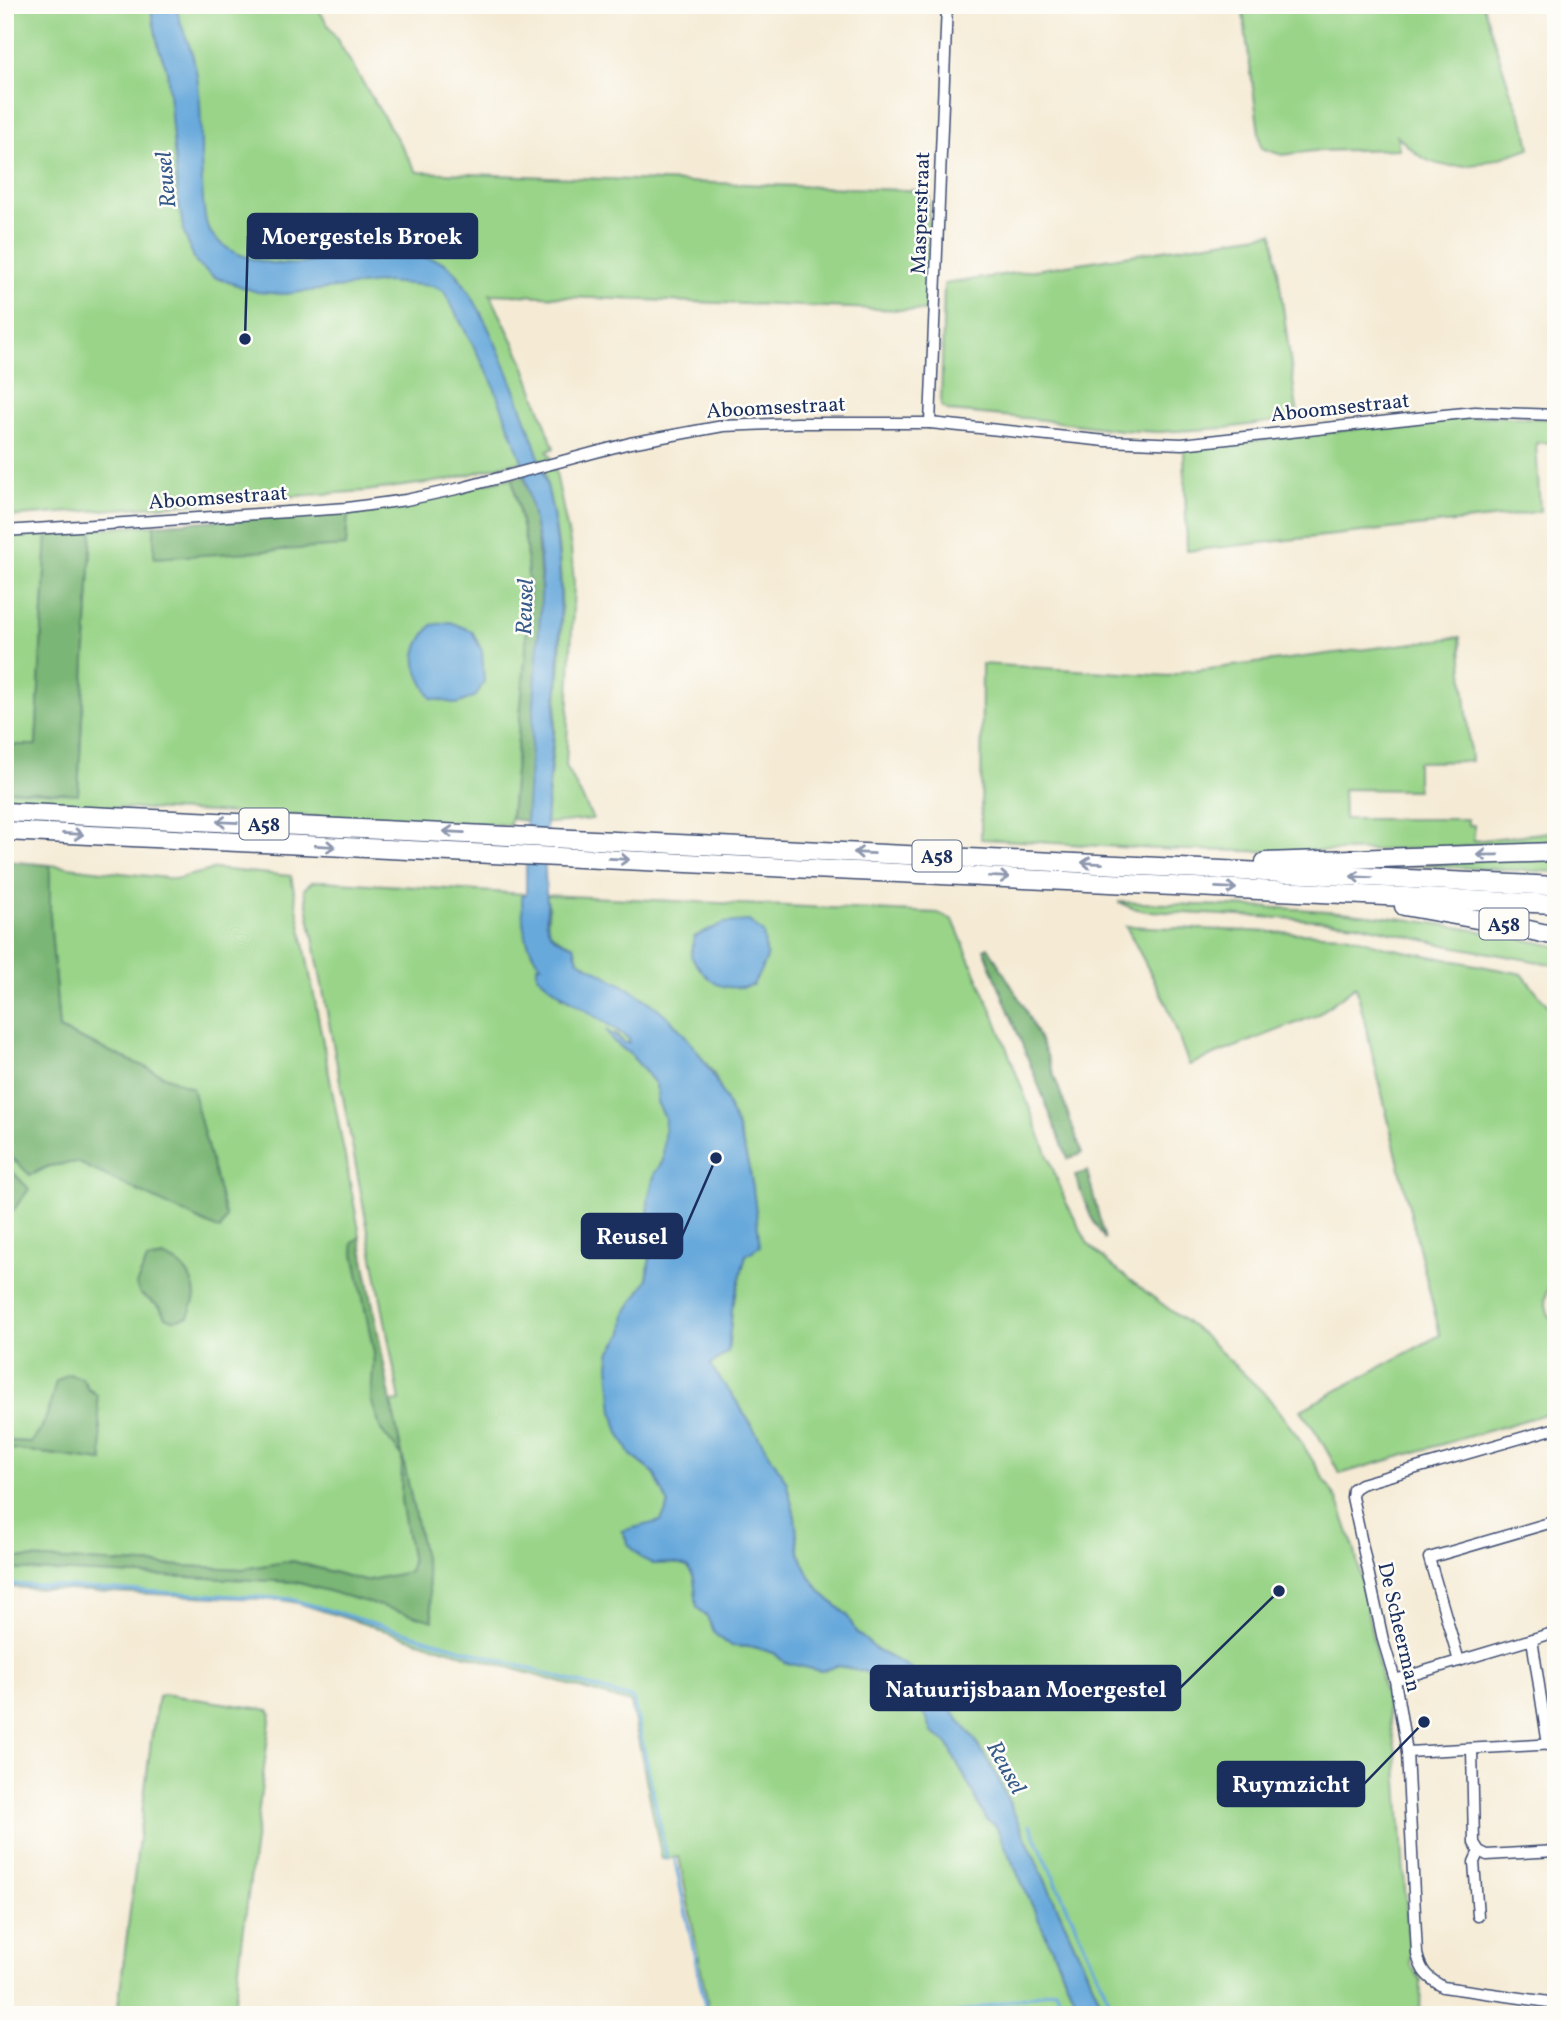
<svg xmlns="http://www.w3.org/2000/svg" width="1561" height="2020" font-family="Vollkorn,serif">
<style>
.green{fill:#99d488;stroke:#5a8273;stroke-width:2;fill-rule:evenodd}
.forest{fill:#7ab674;stroke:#4a7269;stroke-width:2}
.water{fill:#68a9db;stroke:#426c9c;stroke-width:2}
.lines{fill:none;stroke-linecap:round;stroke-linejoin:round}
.stream{stroke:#68a9db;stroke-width:3.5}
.minor-casing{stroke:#3c4b70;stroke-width:13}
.motorway-casing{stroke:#3c4b70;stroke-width:21}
.minor{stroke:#fff;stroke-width:10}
.motorway{stroke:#fff;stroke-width:18}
.oneway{stroke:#8d97ae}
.labels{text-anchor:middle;stroke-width:5;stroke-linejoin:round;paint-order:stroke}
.shield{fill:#fdfcf7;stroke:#5f6c8c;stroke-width:2}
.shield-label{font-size:19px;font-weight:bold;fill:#1b2f5e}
.street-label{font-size:21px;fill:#1b2f5e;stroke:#fdfcf7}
.water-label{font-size:23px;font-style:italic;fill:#365a8a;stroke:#fdfcf7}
.leader{fill:none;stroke:#1b2f5e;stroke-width:2.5}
.callout-dot{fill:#1b2f5e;stroke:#fdfcf7;stroke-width:2.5}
.callout{fill:#1b2f5e;stroke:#1b2f5e;stroke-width:2.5}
.callout-label{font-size:23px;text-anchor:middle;font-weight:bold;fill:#fff}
</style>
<rect width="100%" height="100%" fill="#fdfcf7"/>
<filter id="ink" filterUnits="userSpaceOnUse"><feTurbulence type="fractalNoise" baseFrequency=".0143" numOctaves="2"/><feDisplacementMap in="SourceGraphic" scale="14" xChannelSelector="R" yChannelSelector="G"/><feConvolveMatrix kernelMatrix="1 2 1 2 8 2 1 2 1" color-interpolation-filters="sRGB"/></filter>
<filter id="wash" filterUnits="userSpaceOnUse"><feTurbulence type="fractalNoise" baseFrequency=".00686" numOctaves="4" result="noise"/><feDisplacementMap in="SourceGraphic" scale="28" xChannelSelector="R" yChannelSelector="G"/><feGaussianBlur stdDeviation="1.57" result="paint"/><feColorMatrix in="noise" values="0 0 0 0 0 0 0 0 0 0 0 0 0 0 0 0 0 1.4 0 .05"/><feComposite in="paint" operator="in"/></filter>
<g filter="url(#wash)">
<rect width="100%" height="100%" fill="#f5ebd5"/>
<g class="green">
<path d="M5,5H316L417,172L929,191L926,311L490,294L522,359L554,448L547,451L552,459L507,464L449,480L366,491L5,517ZM445,265L457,273L492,337L515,391Z"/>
<path d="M1242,5H1483L1509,87L1526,128L1530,148C1497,159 1455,177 1423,158C1413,152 1406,144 1397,136L1399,149L1314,151L1282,155L1261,148Z"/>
<polygon points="1273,233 1298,418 1226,428 1159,432 1121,430 1035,419 949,411 941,406 944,284"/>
<polygon points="1488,416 1556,419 1556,442 1536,443 1540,511 1510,516 1187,551 1184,449 1428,420"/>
<path d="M555,468L571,548L574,584L566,766L593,819L553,823H546C553,736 567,642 559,555C557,526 550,499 544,471Z"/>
<polygon points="512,478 526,545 528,576 526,649 510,825 5,803 5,790 78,793 92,529 154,525 154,536 346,546 348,510"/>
<polygon points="47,532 36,745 5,745 5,536"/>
<path d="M1460,637L1471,761L1417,762V790L1343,789L1344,819H1468V825H1474V841L1550,832L1548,797L1556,792V840C1434,852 1311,853 1188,850C1119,848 1050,842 981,839L982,664L1169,676L1188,670L1194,671Z"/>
<polygon points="1556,855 1556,872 1408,865"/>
<path d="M50,865L175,879L216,869L291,876L359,1230L360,1237L352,1243L374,1353L371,1400L402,1455L391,1402L400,1401L304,889L312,882L323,881L526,894L522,896L525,935L533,955L542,965L562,997L589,1010L629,1039L630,1043H625L615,1034L611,1039L631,1055L655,1083L658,1093L657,1102L665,1118L666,1135L663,1161L655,1173L648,1199L650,1257L647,1280L625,1314L623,1333L611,1351L609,1365L631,1455L654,1473L669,1505L661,1521L622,1532L653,1564L673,1563L688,1567L694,1578L697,1607L707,1617L716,1635L731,1646L754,1647L774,1653L784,1662L820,1671L838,1666L863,1671L895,1685L914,1709L925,1714L932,1732L947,1743L986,1818L996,1826L1082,2015H710L679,1857L662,1859L631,1703L418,1641L298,1603L281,1600L5,1587V1569L296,1582L433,1620L420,1539L403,1460L401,1500L412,1562L409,1572L365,1581L293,1561L243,1569L5,1557V1448L103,1461L93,1391L89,1389L82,1378L49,1406L45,1421L31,1442L5,1441V1221L29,1189L5,1164V1151L12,1160L34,1174L49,1166L77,1162L220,1229L192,1088L59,1029L50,917ZM165,1257L162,1312L160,1307L151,1301L140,1276L148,1260Z"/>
<path d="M545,895L938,913L953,920L995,1018L1065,1200L1088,1244L1114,1268L1201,1333L1267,1396L1296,1434L1338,1501L1355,1551L1396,1751L1408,1934L1411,1965L1421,1980L1420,2015H1107L996,1774L975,1740L944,1701L909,1667L878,1651L856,1632L847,1615L823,1594L810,1577L799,1553L795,1517L786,1481L737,1402L710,1365L728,1352L732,1309L746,1255L750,1173L738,1128L713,1072L671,1020L635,993L578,960L574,946C530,929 557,920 545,895Z"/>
<path d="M1118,902C1207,906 1297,906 1386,917C1443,923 1500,935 1556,946V965L1445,945L1357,924L1316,920L1147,911L1132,908Z"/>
<polygon points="1126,926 1346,935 1389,948 1522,974 1556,1015 1556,1279 1550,1280 1545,1300 1548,1313 1556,1326 1556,1411 1340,1474 1318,1435 1301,1410 1440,1335 1356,986 1317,1015 1189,1065 1167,1005"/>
<polygon points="163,1694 269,1710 271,1713 233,2015 117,2015 151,1741 158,1696"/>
</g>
<g class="forest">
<path d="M524,476C556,587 535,706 526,821L511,819L526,649L528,576L526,545L512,478Z"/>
<polygon points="348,510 346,546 154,558 154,525"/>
<polygon points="92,529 78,794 5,790 5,745 36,745 47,532"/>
<polygon points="5,861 50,865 50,917 59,1029 192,1088 226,1218 220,1230 77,1162 49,1166 30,1175 5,1151"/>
<polygon points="988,947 1023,1005 1046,1053 1082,1153 1068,1159 984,949"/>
<polygon points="5,1164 29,1189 5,1221"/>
<polygon points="1087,1171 1105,1240 1091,1217 1075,1176"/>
<polygon points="360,1237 391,1402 427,1572 433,1621 296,1582 5,1569 5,1557 243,1569 292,1561 365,1581 409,1572 412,1562 401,1500 402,1456 381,1430 371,1400 374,1353 352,1243"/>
<path d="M164,1257C182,1262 193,1276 195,1295C195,1302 190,1310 188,1317L173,1320L165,1317L160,1307L140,1294L136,1285L147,1260Z"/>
<path d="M68,1374L82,1378L88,1389L97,1395L103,1461L5,1448V1441L31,1442C47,1427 50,1402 56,1382Z"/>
</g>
<g class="water">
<path d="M150,5H176C179,24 188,39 193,57C197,72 199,88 200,104C202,129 199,214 209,230C227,259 276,268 308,263C314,262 319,259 325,258C335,256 345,259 355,259C378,259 419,253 440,261C478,275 537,444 547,486C572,587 556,691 548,793C545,829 543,867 547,901C548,909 545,918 547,925C551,939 562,941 574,946L578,960C609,978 646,995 672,1021C712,1062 738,1117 750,1172C755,1196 757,1222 760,1246L746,1255L732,1309L728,1352L710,1365L737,1402L786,1481L795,1517L799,1553L810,1577L823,1594L847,1615L856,1632L878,1651L909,1667L944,1701L975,1740L996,1774L1107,2015H1082L996,1826L986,1818L947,1743L932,1732L925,1714L914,1709L898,1693L895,1685L863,1671L838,1666L820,1671L784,1662L774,1653L754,1647L731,1646L716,1635L707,1617L697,1607L694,1578L688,1567L673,1563L653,1564L641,1558L629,1545L622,1531L661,1521L669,1505L654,1473L631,1455L619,1433L613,1412L609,1365L611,1351L623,1333L625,1314L647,1280L650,1257L648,1199L655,1173L663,1161L665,1118L657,1102L658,1093L655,1083L631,1055L611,1039L607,1031L625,1043H629V1039C599,1016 565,1001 537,975V965H541C524,946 522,921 522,896L526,894V821L542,585L539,545L522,461L491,379L444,291L433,286L386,282L284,294L257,292L214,277L196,263L184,233L178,198L167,69L159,49Z"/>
<path d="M450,622L472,631L482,651L484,681L476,696L457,704L431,698C414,668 407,654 432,625Z"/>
<path d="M749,921L763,933L767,958L753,985C721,993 708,983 691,956L694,937L724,923Z"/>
</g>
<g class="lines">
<g class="stream">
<polyline points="5,1584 290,1599 633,1699 667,1859"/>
<polyline points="1030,1825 1116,2015"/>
<polyline points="675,1860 707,2015"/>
<polyline points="949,2015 1056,1990 1067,2015"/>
</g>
</g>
</g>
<g filter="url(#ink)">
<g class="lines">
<g class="minor-casing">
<g id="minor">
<polyline points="930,423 947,5"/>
<polyline points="5,531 347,508 406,500 461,488 630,443 723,426 798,423 930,423 1106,441 1182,444 1444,415 1475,412 1556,415"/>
<path d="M1556,1428L1361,1484L1353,1489L1352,1497L1383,1640L1395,1680L1407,1752L1417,1954C1421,1972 1428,1978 1443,1987L1556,2003"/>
<polyline points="1532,1639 1548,1745"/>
<polyline points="1459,1661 1429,1558 1556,1521"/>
<polyline points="1395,1680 1556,1632"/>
<polyline points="1472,1749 1474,1843 1479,1851 1487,1855 1556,1851"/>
<polyline points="1407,1752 1556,1744"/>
<polyline points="1478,1916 1474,1862 1479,1851"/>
</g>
</g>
<g class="motorway-casing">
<g id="motorway">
<polyline points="5,812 1556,886"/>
<polyline points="5,831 1556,904"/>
<polyline points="1265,862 1556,852"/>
<polyline points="1404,906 1488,921 1556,936"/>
</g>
</g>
<use href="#minor" class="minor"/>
<use href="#motorway" class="motorway"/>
</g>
<defs><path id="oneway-shaft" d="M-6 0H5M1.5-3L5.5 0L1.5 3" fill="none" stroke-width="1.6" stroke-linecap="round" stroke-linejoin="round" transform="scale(1.75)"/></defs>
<g class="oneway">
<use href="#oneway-shaft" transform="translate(227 822) rotate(-177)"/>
<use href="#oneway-shaft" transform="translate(454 832) rotate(-177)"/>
<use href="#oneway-shaft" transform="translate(73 834) rotate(3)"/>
<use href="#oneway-shaft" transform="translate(325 846) rotate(3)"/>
<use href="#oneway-shaft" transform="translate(864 853) rotate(-177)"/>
<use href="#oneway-shaft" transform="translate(1488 855) rotate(179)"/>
<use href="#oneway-shaft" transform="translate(619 859) rotate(3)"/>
<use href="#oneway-shaft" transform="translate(1092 863) rotate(-177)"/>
<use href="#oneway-shaft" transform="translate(999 877) rotate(3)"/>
<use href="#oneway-shaft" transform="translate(1361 877) rotate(-177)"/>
<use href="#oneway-shaft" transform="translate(1226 888) rotate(3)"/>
</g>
</g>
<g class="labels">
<g class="shield">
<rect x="239.5" y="808.5" width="49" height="31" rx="5"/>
<rect x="912.5" y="840.5" width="49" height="31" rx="5"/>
<rect x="1479.5" y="908.5" width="49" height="31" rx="5"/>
</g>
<g class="shield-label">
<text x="264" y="831">A58</text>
<text x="937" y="863">A58</text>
<text x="1504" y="931">A58</text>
</g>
<g class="street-label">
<text transform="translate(920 213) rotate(-88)" y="7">Masperstraat</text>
<text transform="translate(776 407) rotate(-3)" y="7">Aboomsestraat</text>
<text transform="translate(1340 407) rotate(-6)" y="7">Aboomsestraat</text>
<text transform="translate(218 497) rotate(-4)" y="7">Aboomsestraat</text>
<text transform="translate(1400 1627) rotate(77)" y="7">De Scheerman</text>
</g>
<g class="water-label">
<text transform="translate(165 180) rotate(-95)" y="8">Reusel</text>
<text transform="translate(524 607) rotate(-88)" y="8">Reusel</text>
<text transform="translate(1007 1767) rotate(61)" y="8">Reusel</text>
</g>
</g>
<path class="leader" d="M245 339L248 236M716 1158L682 1236M1279 1591L1180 1688M1424 1722L1364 1784"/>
<g class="callout-dot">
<circle cx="245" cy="339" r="7"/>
<circle cx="716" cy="1158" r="7"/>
<circle cx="1279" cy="1591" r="7"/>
<circle cx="1424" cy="1722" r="7"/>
</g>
<g class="callout">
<rect x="248" y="214" width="229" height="44" rx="7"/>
<rect x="582" y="1214" width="100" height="44" rx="7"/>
<rect x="871" y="1666" width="309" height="44" rx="7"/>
<rect x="1218" y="1762" width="146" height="44" rx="7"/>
</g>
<g class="callout-label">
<text x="362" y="244">Moergestels Broek</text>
<text x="632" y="1244">Reusel</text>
<text x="1026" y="1697">Natuurijsbaan Moergestel</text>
<text x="1291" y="1792">Ruymzicht</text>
</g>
<rect width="1561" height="2020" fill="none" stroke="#fdfcf7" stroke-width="28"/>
</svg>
